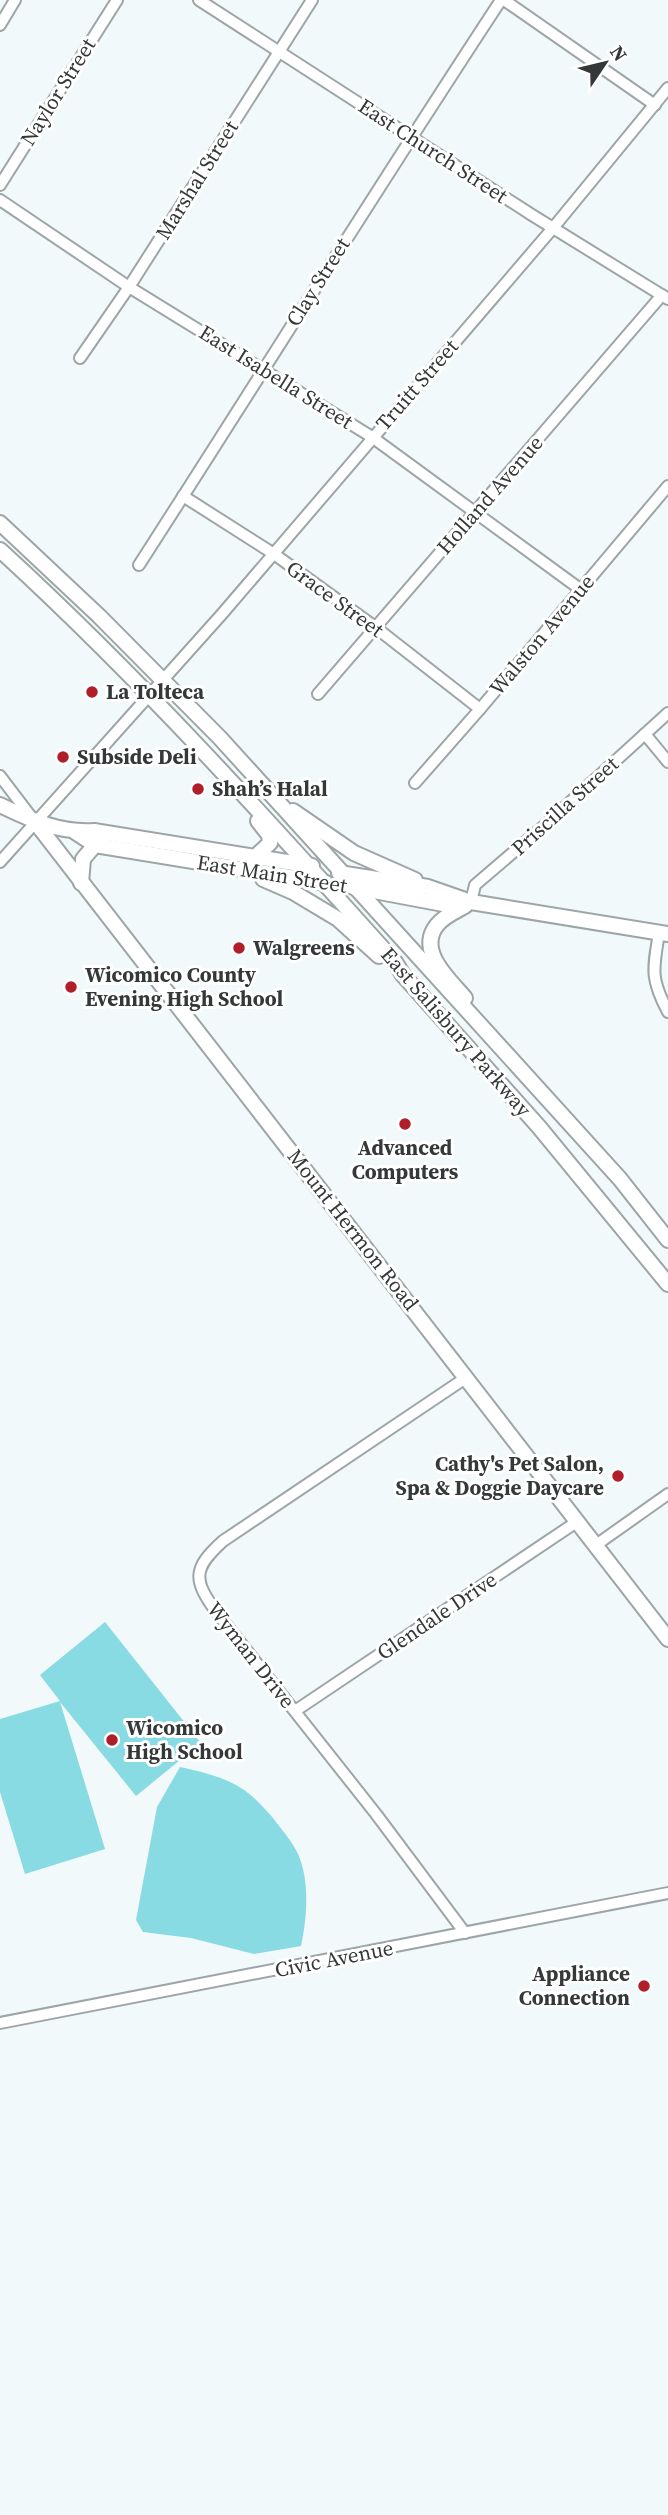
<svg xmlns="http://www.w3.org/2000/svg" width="668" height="2515" font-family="'Source Serif 4',serif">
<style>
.park{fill:#88dae3}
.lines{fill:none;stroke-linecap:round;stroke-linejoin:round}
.minor-casing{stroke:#9ea5a6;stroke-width:14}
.major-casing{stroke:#9ea5a6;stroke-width:18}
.minor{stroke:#fff;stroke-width:10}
.major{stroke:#fff;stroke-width:14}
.poi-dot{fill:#b01e2a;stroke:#fff;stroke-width:2.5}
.labels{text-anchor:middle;stroke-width:6;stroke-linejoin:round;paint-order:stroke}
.street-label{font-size:21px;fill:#353838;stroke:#fff}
.poi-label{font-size:21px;font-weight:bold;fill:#353838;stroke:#fff;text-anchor:start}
</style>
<rect width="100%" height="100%" fill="#f1f9fa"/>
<g class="park">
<polygon points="105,1622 201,1743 136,1796 60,1702 105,1849 25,1874 0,1792 0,1719 60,1701 40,1675"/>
<path d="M180,1767C198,1771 216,1775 232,1783C249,1791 261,1804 273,1818C281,1829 292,1841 298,1854C310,1881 307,1918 301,1946L254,1954L191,1938L143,1932L136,1920L157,1807Z"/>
</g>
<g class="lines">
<g class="minor-casing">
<g id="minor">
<polyline points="199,0 532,215 668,299"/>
<polyline points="504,0 655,105"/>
<polyline points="0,25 15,0"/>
<polyline points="0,185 117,0"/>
<polyline points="0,200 129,287 372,437 580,589"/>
<polyline points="80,358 129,287 312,0"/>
<polyline points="183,496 274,554 375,627 480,709"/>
<path d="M139,565C260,377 378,187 501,0"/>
<polyline points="318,694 662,295"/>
<polyline points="645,734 668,762"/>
<polyline points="0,776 32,818"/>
<polyline points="415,783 480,709 668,486"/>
<polyline points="0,862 222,614 553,228 668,88"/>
<polyline points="471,902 475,885 544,826 668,713"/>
<path d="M659,933C653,969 650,978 668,1012"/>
<polyline points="596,1545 668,1494"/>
<polyline points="295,1711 578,1521"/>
<path d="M465,1933L376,1814L217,1613C193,1580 192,1569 223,1541L467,1377"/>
<polyline points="0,2023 668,1893"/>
</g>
</g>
<g class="major-casing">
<g id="major">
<polyline points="0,523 99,616 220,738 620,1179 668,1240"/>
<path d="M0,550C141,679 268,820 395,962L403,975L539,1127L668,1284"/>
<path d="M0,805C31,820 59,833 94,831L312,866"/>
<polyline points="293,811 354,853 415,880"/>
<polyline points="36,823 668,1639"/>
<polyline points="75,832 95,845 326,883"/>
<polyline points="254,858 270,843 269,835 258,821"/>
<polyline points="339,873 428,887 471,902 668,934"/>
<polyline points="263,879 293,892 338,919 379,956"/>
<polyline points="81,883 83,859 95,845"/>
<polyline points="353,887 454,906 470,902"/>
<path d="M465,906C456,911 444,916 437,925C416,951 450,980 465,998"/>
</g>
</g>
<use href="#minor" class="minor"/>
<use href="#major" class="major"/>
</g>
<g class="poi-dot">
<circle cx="92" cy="692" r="7"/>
<circle cx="63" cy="757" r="7"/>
<circle cx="198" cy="789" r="7"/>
<circle cx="239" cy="948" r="7"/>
<circle cx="71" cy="987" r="7"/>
<circle cx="405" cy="1124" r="7"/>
<circle cx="618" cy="1476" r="7"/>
<circle cx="112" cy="1740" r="7"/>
<circle cx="644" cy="1986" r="7"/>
</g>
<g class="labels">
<g class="street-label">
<text transform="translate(58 92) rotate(-58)" y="7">Naylor Street</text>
<text transform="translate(433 151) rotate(33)" y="7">East Church Street</text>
<text transform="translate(197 180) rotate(-58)" y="7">Marshal Street</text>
<text transform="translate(318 282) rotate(-58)" y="7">Clay Street</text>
<text transform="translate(276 377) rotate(32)" y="7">East Isabella Street</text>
<text transform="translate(417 385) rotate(-49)" y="7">Truitt Street</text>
<text transform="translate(490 495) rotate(-49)" y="7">Holland Avenue</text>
<text transform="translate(335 599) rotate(36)" y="7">Grace Street</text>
<text transform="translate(542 635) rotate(-50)" y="7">Walston Avenue</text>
<text transform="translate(565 806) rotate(-42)" y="7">Priscilla Street</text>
<text transform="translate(272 874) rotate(9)" y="7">East Main Street</text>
<text transform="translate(456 1032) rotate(49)" y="7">East Salisbury Parkway</text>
<text transform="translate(353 1230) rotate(52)" y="7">Mount Hermon Road</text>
<text transform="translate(437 1616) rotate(-34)" y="7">Glendale Drive</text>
<text transform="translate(251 1655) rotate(52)" y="7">Wyman Drive</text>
<text transform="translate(334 1959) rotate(-11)" y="7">Civic Avenue</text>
</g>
<g class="poi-label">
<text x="106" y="699">La Tolteca</text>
<text x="77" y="764">Subside Deli</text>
<text x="212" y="796">Shah’s Halal</text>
<text x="253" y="955">Walgreens</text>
<text x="85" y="982">Wicomico County<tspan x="85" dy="24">Evening High School</tspan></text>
<text x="405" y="1155" text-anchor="middle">Advanced<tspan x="405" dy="24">Computers</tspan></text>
<text x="604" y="1471" text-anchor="end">Cathy's Pet Salon,<tspan x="604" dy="24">Spa &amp; Doggie Daycare</tspan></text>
<text x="126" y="1735">Wicomico<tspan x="126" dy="24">High School</tspan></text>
<text x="630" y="1981" text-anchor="end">Appliance<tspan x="630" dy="24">Connection</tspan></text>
</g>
</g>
<g transform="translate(605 63) rotate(55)" stroke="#ffffff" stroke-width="5" paint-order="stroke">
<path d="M0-5L12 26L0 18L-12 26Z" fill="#353838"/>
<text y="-10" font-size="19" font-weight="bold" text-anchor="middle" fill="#353838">N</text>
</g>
</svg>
